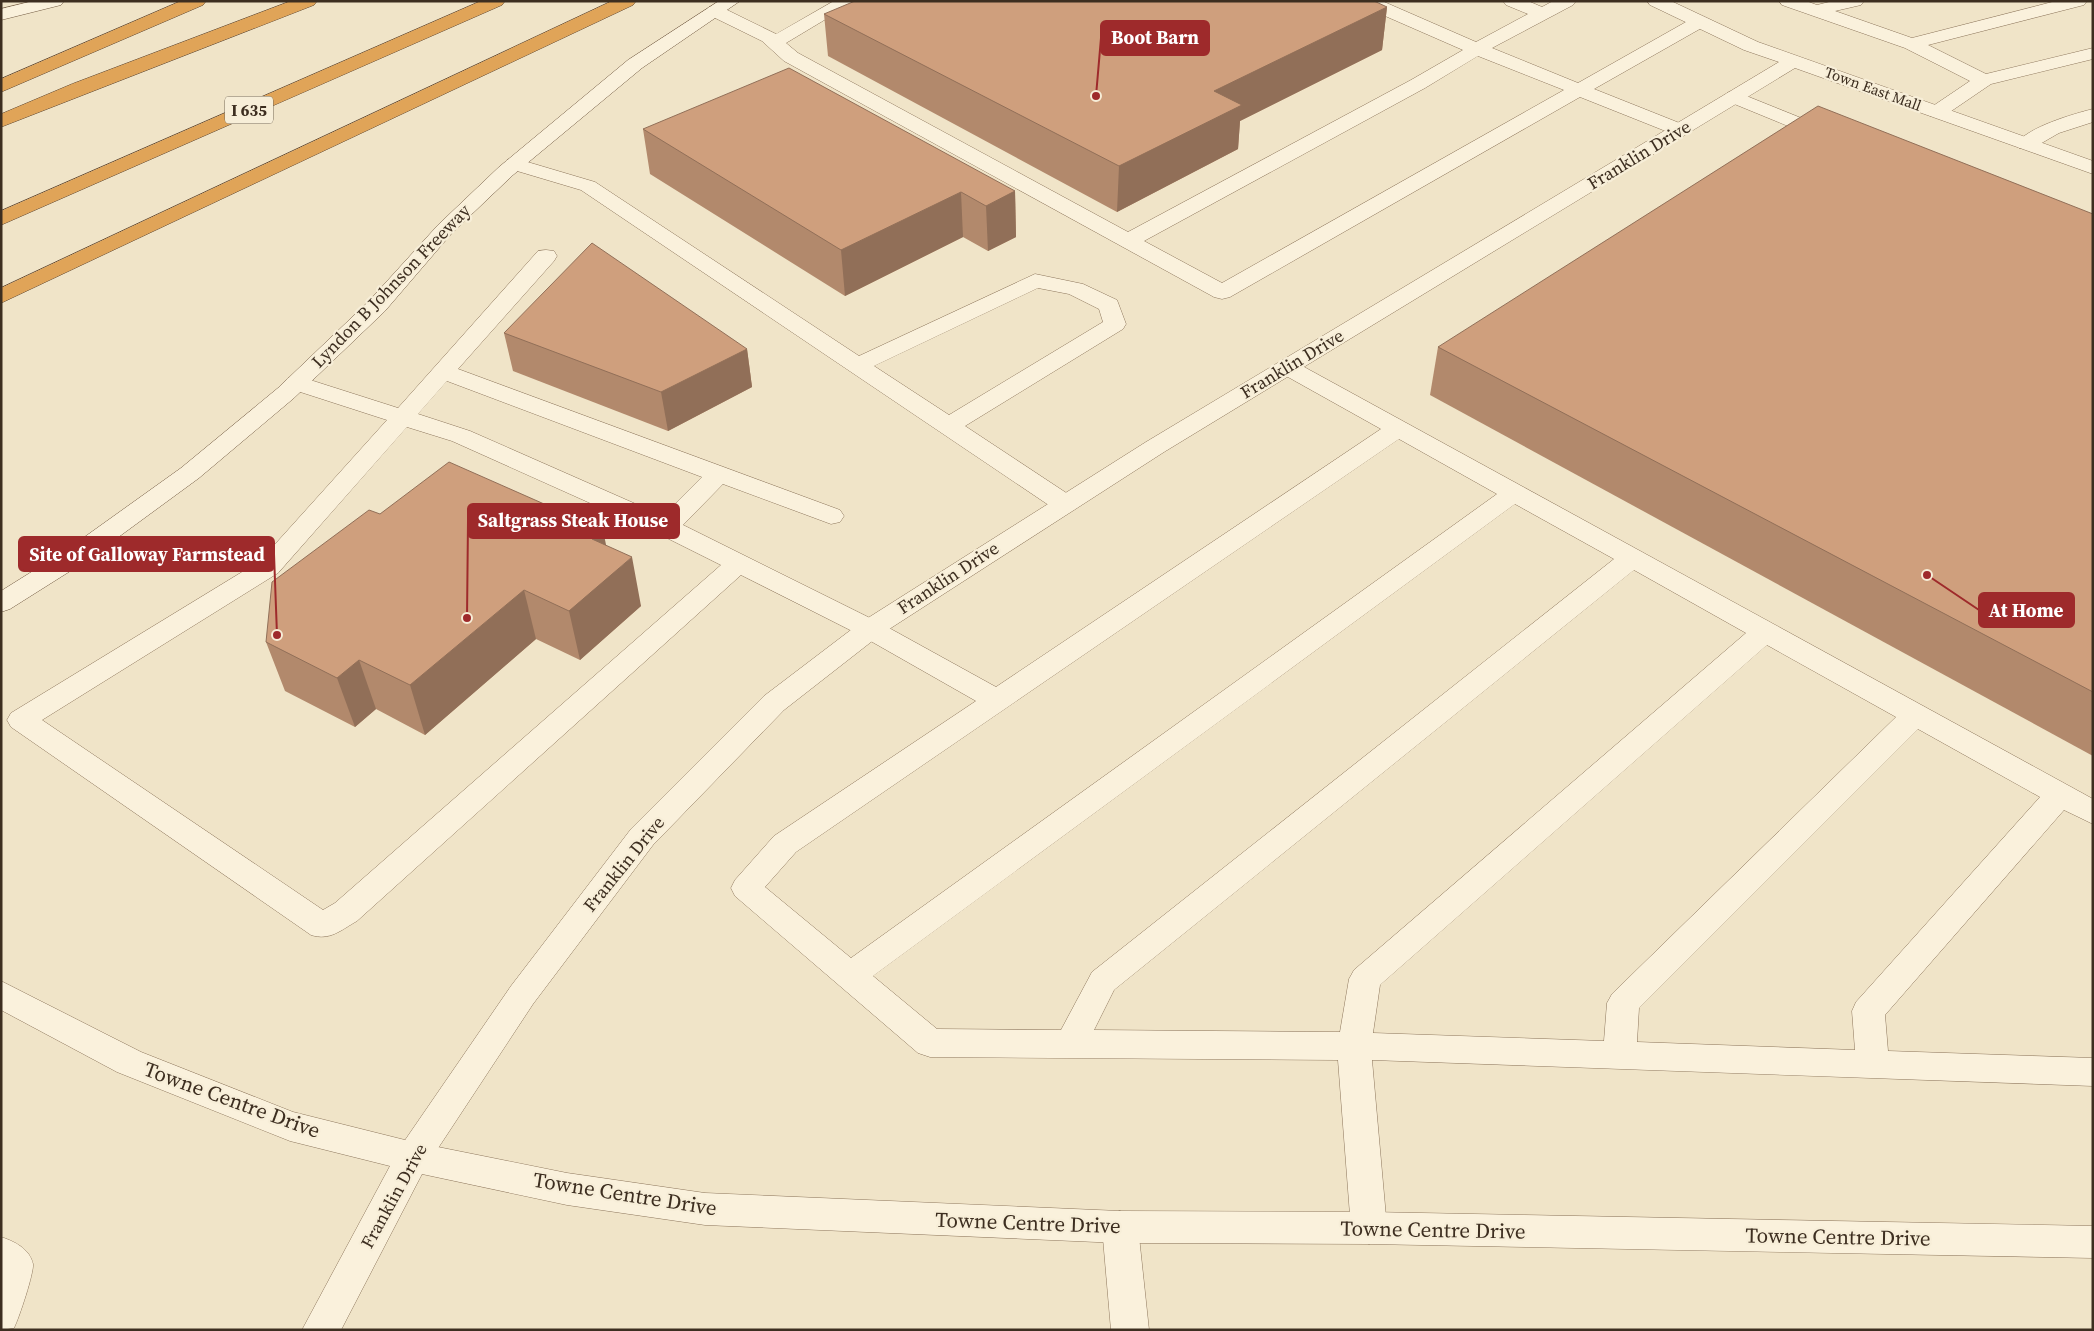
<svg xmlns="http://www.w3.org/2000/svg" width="2094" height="1331" font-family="'Source Serif 4',serif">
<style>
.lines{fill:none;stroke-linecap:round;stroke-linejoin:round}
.service-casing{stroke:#8d765c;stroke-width:1}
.minor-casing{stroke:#8d765c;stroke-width:1}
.tertiary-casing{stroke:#8d765c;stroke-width:1}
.secondary-casing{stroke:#6f573f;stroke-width:1}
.motorway-casing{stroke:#5b4430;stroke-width:1}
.service{fill:#faf1dc;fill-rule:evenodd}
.minor{fill:#faf1dc;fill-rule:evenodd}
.tertiary{fill:#faf1dc;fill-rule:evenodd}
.secondary{fill:#faf1dc;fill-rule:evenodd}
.motorway{fill:#e0a458;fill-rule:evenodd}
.wall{fill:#b2896c}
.shaded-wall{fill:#916f58}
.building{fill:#cf9f7d;stroke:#916f58}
.labels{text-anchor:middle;stroke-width:4.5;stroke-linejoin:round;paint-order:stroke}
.far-street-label{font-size:15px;fill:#3d2e20;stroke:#f7eed8}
.shield{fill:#f7eed8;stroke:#756857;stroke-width:1}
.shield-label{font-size:16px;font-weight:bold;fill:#3d2e20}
.street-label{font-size:18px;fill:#3d2e20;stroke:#f7eed8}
.near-street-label{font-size:21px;fill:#3d2e20;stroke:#f7eed8}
.leader{fill:none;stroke:#9e2a2b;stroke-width:2}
.callout-dot{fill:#9e2a2b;stroke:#f7eed8;stroke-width:2}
.callout{fill:#9e2a2b;stroke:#9e2a2b;stroke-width:2}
.callout-label{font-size:19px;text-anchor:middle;font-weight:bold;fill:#fff}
</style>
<rect width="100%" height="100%" fill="#f0e4c8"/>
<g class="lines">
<g class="service-casing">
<g id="service">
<path d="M834,1H856L786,43L798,53L1128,232L1411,80L1463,50L1360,5L1357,1H1382L1476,42L1528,14L1506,5L1503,1H1528L1542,7L1553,1H1576L1573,5L1492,48L1578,83L1693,18H1705L1708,22L1705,26L1594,89L1687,126L1690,130L1687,134H1673L1580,97L1230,297L1222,299L1214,297L784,61L762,41L709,15L706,11L709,7H721L776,34ZM1478,56L1564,90L1222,283L1144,241L1425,88Z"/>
<polygon points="1779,1 1806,1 1817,5 1833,1 1864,1 1861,5 1835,11 1912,38 2056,1 2087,1 2084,5 1928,45 1986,74 2093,48 2093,59 1991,84 1944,116 1930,116 1927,112 1930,108 1970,81 1905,48 1782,5"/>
<polygon points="1734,91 1836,132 1839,136 1836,140 1822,140 1727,101 1724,97 1727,93"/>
<path d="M2093,109V122L2059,133L2033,148H2019L2016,144C2028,127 2073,114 2093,109Z"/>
<path d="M514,158L595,182L859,356L1035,274L1083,284L1117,300L1126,324L1123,329L965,426L1074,498L1078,504L1074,510L1065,512L1056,510L581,190L507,168L504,164L507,160ZM1038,288L1069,294L1099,309L1103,322L949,415L874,366Z"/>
<path d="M546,250L554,251L557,256L554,261L458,369L840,510L844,516L840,522L831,524L723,484L683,525L880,623L996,687L1381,429L1279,372L1275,367L1279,362L1287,360L1295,362L2093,799V824L2064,810L1885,1015L1888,1051L2093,1058V1086L1372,1060L1387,1228L1382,1239L1369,1244L1356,1239L1351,1228L1338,1060L930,1057L918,1053L735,896L731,888L735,880L774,836L976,701L860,635L741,575L357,921C341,930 330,941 311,935L11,727L7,720L11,713L260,561L387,420L288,388L284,383L288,378L296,376L304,378L398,408L538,251ZM447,381L702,477L663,516L470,431L418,414ZM407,427L452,441L657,533L721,565L335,903L323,910L42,720L278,573ZM1399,439L1497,494L851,958L765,887L796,852ZM1515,504L1614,559L1092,972L1061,1030L937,1029L873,976ZM1634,570L1746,633L1354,970L1349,979L1340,1032L1094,1030L1114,990ZM1767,645L1896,717L1612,994L1607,1003L1604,1041L1373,1033L1380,985ZM1918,729L2040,797L1856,1002L1852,1011L1855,1050L1637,1042L1639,1008Z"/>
<polygon points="1120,1211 1133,1216 1138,1227 1149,1330 1111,1330 1102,1227 1107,1216"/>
<path d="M1,1237C14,1241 30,1249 33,1264C34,1273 19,1318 14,1328L1,1330Z"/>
</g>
</g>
<g class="minor-casing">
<polygon id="minor" points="1647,1 1671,1 1758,42 2093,161 2093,174 1795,68 1164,452 880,635 784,710 653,845 533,1004 425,1168 413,1172 401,1168 396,1157 401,1146 511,986 631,829 764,696 860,623 1146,442 1779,62 1744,50 1650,5"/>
</g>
<g class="tertiary-casing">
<polygon id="tertiary" points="1,981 141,1052 293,1112 413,1142 567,1173 705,1193 1120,1211 1369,1212 2093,1226 2093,1258 1369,1244 1120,1243 705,1225 567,1205 422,1174 341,1330 302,1330 390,1166 290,1141 117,1072 1,1010"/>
</g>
<g class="secondary-casing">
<g id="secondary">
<polygon points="33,1 64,1 61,5 1,20 1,9"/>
<polygon points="719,1 740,1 642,68 513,175 452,233 385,311 294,398 199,478 83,563 10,609 1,612 1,591 65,551 181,468 278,388 369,301 438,225 499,167 628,60"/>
</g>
</g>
<g class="motorway-casing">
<g id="motorway">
<polygon points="181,1 206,1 203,5 1,92 1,79"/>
<polygon points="291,1 317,1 314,5 1,127 1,114 72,84"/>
<polygon points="481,1 505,1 502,5 1,225 1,211"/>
<polygon points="612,1 636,1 633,5 1,303 1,288"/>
</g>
</g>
<use href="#service" class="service"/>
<use href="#minor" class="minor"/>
<use href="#tertiary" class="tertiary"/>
<use href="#secondary" class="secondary"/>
<use href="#motorway" class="motorway"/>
</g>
<g class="wall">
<polygon points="1387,7 1382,50 1240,121 1238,149 1117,212 828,56 824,14"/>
<polygon points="643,129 1015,191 1016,237 988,251 963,237 845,296 650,174"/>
<polygon points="2093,214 2093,756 1430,395 1438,347"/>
<polygon points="504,333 747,349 752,387 668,431 513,371"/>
<polygon points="380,514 606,545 641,606 580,660 536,639 425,735 376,709 355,727 285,691 266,642"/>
</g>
<g class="shaded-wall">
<polygon points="1387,7 1382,50 1240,121 1238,149 1117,212 1119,166 1214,91"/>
<polygon points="1015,191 1016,237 988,251 986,206"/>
<polygon points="961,192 963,237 845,296 841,250"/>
<polygon points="747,349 752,387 668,431 661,392"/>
<polygon points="603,530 612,574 632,557 641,606 580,660 569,611 592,539"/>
<polygon points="524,590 536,639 425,735 410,685"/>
<polygon points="359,660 376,709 355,727 337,678"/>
</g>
<g class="building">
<polygon points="855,1 1374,1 1387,7 1214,91 1242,105 1119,166 824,14"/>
<polygon points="789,68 1015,191 986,206 961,192 841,250 643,129"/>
<polygon points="1818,106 2093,214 2093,692 1438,347"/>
<polygon points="592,243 747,349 661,392 504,333"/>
<polygon points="449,462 603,530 592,539 632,557 569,611 524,590 410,685 359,660 337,678 266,642 272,582 369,510 380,514"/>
</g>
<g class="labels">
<g class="far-street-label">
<text transform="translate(1873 89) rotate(20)" y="5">Town East Mall</text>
</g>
<rect class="shield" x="225" y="96.5" width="48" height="27" rx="4"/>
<g class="shield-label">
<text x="249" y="116">I 635</text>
</g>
<g class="street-label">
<text transform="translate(1639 155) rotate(-31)" y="6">Franklin Drive</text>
<text transform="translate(391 286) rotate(-46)" y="6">Lyndon B Johnson Freeway</text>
<text transform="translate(1292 364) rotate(-31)" y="6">Franklin Drive</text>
<text transform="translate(948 578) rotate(-33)" y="6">Franklin Drive</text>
<text transform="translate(624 864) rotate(-51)" y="6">Franklin Drive</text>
<text transform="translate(394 1196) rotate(-61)" y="6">Franklin Drive</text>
</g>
<g class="near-street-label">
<text transform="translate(232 1100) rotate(20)" y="7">Towne Centre Drive</text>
<text transform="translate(625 1194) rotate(9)" y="7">Towne Centre Drive</text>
<text transform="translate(1028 1223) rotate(2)" y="7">Towne Centre Drive</text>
<text transform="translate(1433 1230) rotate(1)" y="7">Towne Centre Drive</text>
<text transform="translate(1838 1237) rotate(1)" y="7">Towne Centre Drive</text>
</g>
</g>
<path class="leader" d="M1096 96L1101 38M467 618L468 521M277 635L274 554M1927 575L1979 610"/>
<g class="callout-dot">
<circle cx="1096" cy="96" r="5"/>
<circle cx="467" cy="618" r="5"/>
<circle cx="277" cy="635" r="5"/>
<circle cx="1927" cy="575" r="5"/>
</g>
<g class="callout">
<rect x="1101" y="21" width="108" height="34" rx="5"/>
<rect x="468" y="504" width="211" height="34" rx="5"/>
<rect x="19" y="537" width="255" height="34" rx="5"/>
<rect x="1979" y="593" width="95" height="34" rx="5"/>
</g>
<g class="callout-label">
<text x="1155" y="44">Boot Barn</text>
<text x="573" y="527">Saltgrass Steak House</text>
<text x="147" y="561">Site of Galloway Farmstead</text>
<text x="2026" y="617">At Home</text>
</g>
<rect width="2094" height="1331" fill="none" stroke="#3d2e20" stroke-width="5"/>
</svg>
